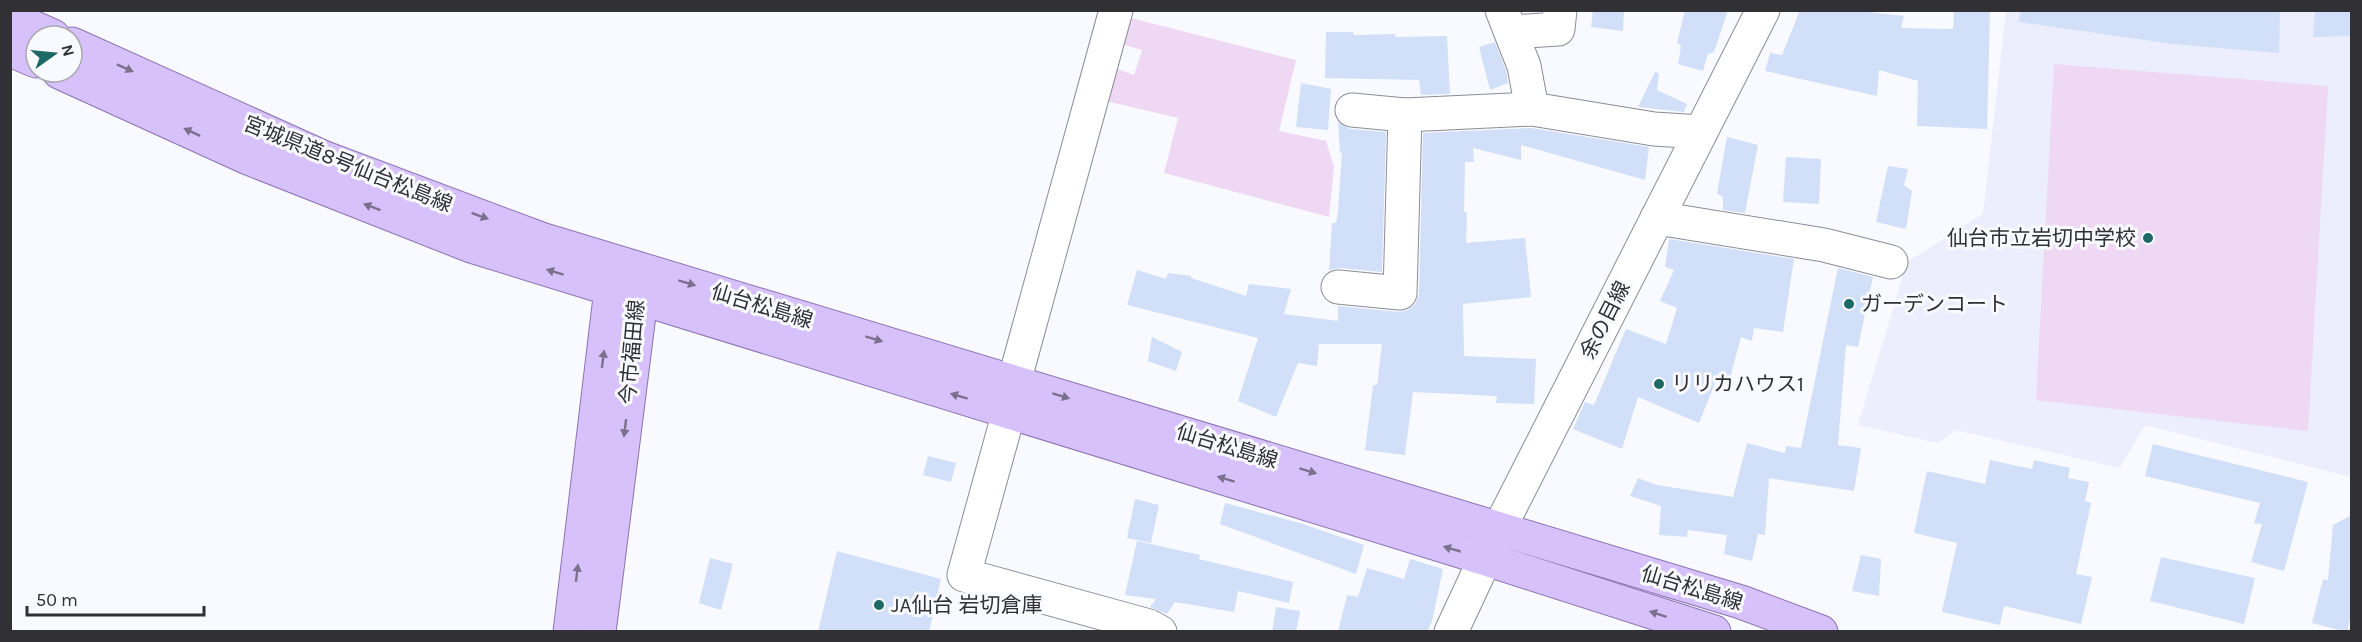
<svg xmlns="http://www.w3.org/2000/svg" width="2362" height="642" font-family="Karla,'Noto Sans JP',sans-serif">
<style>
.built{fill:#ecedfd}
.green{fill:#eed8f3}
.building{fill:#d2dff9}
.lines{fill:none;stroke-linecap:round;stroke-linejoin:round}
.minor-casing{stroke:#8c8c97;stroke-width:35}
.major-casing{stroke:#8c74b2;stroke-width:35}
.minor{stroke:#fff;stroke-width:33}
.major{stroke:#d7c1fa;stroke-width:33}
.oneway{fill:#7b718e}
.poi-dot{fill:#1d6965;stroke:#f9faff;stroke-width:2}
.labels{text-anchor:middle;stroke-width:6;stroke-linejoin:round;paint-order:stroke}
.street-label{font-size:21px;fill:#303035;stroke:#f9faff}
.poi-label{font-size:21px;fill:#303035;stroke:#f9faff;text-anchor:start}
</style>
<rect width="100%" height="100%" fill="#f9faff"/>
<polygon class="built" points="2006,11 2351,11 2351,477 2145,425 2120,468 1956,430 1938,443 1858,425 1907,262 1983,214"/>
<g class="green">
<polygon points="1127,17 1296,60 1279,131 1326,141 1334,167 1329,217 1164,173 1178,118 1106,101 1115,68 1134,75 1142,50 1121,44"/>
<polygon points="2054,64 2328,86 2308,431 2036,400"/>
</g>
<g class="building">
<polygon points="1593,10 1624,10 1623,31 1591,27"/>
<polygon points="1685,10 1728,10 1714,52 1708,54 1703,71 1678,64 1681,46 1677,43"/>
<polygon points="1800,10 1851,10 1904,16 1901,28 1953,29 1954,10 1990,10 1987,129 1917,126 1918,81 1879,70 1877,96 1765,71 1770,53 1782,55"/>
<polygon points="2020,10 2280,10 2279,53 2173,44 2019,22"/>
<polygon points="2315,10 2352,10 2352,36 2313,37"/>
<polygon points="1326,32 1353,32 1354,35 1395,34 1395,37 1447,36 1450,94 1421,95 1419,80 1325,78"/>
<polygon points="1495,42 1506,71 1508,83 1490,90 1479,47"/>
<polygon points="1655,72 1659,73 1657,90 1687,104 1684,112 1638,107"/>
<polygon points="1301,83 1331,89 1328,130 1296,127"/>
<polygon points="1338,122 1350,129 1386,132 1382,272 1340,268 1329,270 1332,223 1336,223 1338,211 1342,153 1340,153"/>
<polygon points="1531,128 1649,147 1645,180 1521,145 1521,160 1473,148 1474,162 1465,162 1464,212 1467,212 1466,243 1525,238 1531,297 1463,304 1464,356 1536,359 1534,404 1496,403 1497,396 1413,392 1405,455 1365,450 1373,385 1377,385 1382,344 1319,344 1317,366 1298,363 1276,417 1238,401 1258,338 1127,305 1137,270 1166,279 1168,273 1191,276 1191,278 1246,296 1249,284 1291,289 1284,314 1338,321 1338,306 1398,312 1408,310 1415,304 1419,294 1423,133"/>
<polygon points="1727,137 1758,145 1745,213 1723,210 1723,197 1717,193"/>
<polygon points="1786,157 1821,159 1819,204 1783,202"/>
<polygon points="1888,166 1908,169 1904,185 1912,191 1906,229 1876,222"/>
<polygon points="1669,239 1794,259 1783,332 1754,328 1752,341 1741,337 1728,385 1716,381 1699,423 1638,397 1622,449 1573,429 1585,402 1594,405 1626,329 1666,344 1677,308 1660,301 1674,270 1665,267"/>
<polygon points="1838,268 1873,277 1858,347 1846,345 1838,445 1861,448 1854,491 1769,478 1765,535 1758,534 1752,561 1724,554 1727,535 1688,530 1687,537 1659,535 1661,506 1630,496 1638,478 1657,485 1733,497 1747,443 1785,453 1786,446 1801,448"/>
<polygon points="1152,337 1182,352 1176,371 1148,361"/>
<polygon points="2153,444 2308,482 2284,571 2251,562 2262,524 2254,523 2260,503 2145,476"/>
<polygon points="928,456 956,463 951,482 923,475"/>
<polygon points="1990,460 2032,469 2034,460 2070,468 2068,478 2089,482 2085,501 2091,503 2076,574 2092,577 2081,624 2004,606 2000,625 1942,612 1957,543 1914,533 1927,471 1985,484"/>
<polygon points="1135,499 1159,505 1151,543 1127,538"/>
<polygon points="1225,503 1303,524 1364,545 1356,574 1220,524"/>
<polygon points="2352,515 2352,610 2347,632 2312,623 2323,579 2328,580 2333,525"/>
<polygon points="1137,541 1200,555 1199,559 1293,582 1289,603 1238,591 1234,612 1175,602 1167,614 1150,607 1156,599 1125,595"/>
<polygon points="837,551 941,579 929,632 818,632"/>
<polygon points="1861,555 1881,559 1879,596 1852,591"/>
<polygon points="2161,557 2255,578 2244,624 2150,601"/>
<polygon points="710,558 733,564 721,610 699,603"/>
<polygon points="1410,559 1443,569 1432,621 1427,632 1338,632 1347,595 1358,597 1367,568 1404,579"/>
<polygon points="1276,607 1300,611 1296,632 1272,632"/>
</g>
<g class="lines">
<g class="minor-casing">
<g id="minor">
<polyline points="1502,10 1524,66 1532,109"/>
<polyline points="1511,32 1558,29 1560,10"/>
<polyline points="1352,110 1405,115 1532,109 1654,129 1701,132"/>
<polyline points="1657,218 1824,245 1891,262"/>
<polyline points="1338,287 1400,293 1405,115"/>
<polyline points="1014,382 1116,10"/>
<polyline points="1009,412 964,575 1149,626 1160,632"/>
<polyline points="1451,632 1499,529 1763,10"/>
</g>
</g>
<g class="major-casing">
<g id="major">
<polyline points="10,17 53,36"/>
<polyline points="72,44 325,158 541,239 1741,602 1821,632"/>
<polyline points="10,50 36,61"/>
<polyline points="59,72 248,158 471,246 1486,559 1714,632"/>
<polyline points="570,632 611,289 626,272"/>
<polyline points="599,632 641,299 635,280"/>
</g>
</g>
<use href="#minor" class="minor"/>
<use href="#major" class="major"/>
</g>
<defs><path id="oneway-solid" d="M-6-.8H1V-3.2L6.5 0L1 3.2V.8H-6Z" transform="scale(1.5)"/></defs>
<g class="oneway">
<use href="#oneway-solid" transform="translate(125 68) rotate(24)"/>
<use href="#oneway-solid" transform="translate(192 132) rotate(-155)"/>
<use href="#oneway-solid" transform="translate(372 207) rotate(-159)"/>
<use href="#oneway-solid" transform="translate(480 216) rotate(20)"/>
<use href="#oneway-solid" transform="translate(555 272) rotate(-163)"/>
<use href="#oneway-solid" transform="translate(687 283) rotate(17)"/>
<use href="#oneway-solid" transform="translate(874 339) rotate(17)"/>
<use href="#oneway-solid" transform="translate(603 359) rotate(-83)"/>
<use href="#oneway-solid" transform="translate(959 396) rotate(-163)"/>
<use href="#oneway-solid" transform="translate(1061 396) rotate(17)"/>
<use href="#oneway-solid" transform="translate(625 428) rotate(97)"/>
<use href="#oneway-solid" transform="translate(1308 471) rotate(17)"/>
<use href="#oneway-solid" transform="translate(1226 479) rotate(-163)"/>
<use href="#oneway-solid" transform="translate(1452 549) rotate(-164)"/>
<use href="#oneway-solid" transform="translate(577 573) rotate(-83)"/>
<use href="#oneway-solid" transform="translate(1658 614) rotate(-162)"/>
</g>
<g class="poi-dot">
<circle cx="2148" cy="238" r="6"/>
<circle cx="1849" cy="304" r="6"/>
<circle cx="1659" cy="384" r="6"/>
<circle cx="879" cy="605" r="6"/>
</g>
<g class="labels">
<g class="street-label">
<text transform="translate(348 164) rotate(22)" y="7">宮城県道8号仙台松島線</text>
<text transform="translate(762 306) rotate(17)" y="7">仙台松島線</text>
<text transform="translate(1605 320) rotate(-63)" y="7">余の目線</text>
<text transform="translate(632 352) rotate(-85)" y="7">今市福田線</text>
<text transform="translate(1227 446) rotate(17)" y="7">仙台松島線</text>
<text transform="translate(1692 588) rotate(17)" y="7">仙台松島線</text>
</g>
<g class="poi-label">
<text x="2136" y="245" text-anchor="end">仙台市立岩切中学校</text>
<text x="1861" y="311">ガーデンコート</text>
<text x="1671" y="391">リリカハウス1</text>
<text x="891" y="612">JA仙台 岩切倉庫</text>
</g>
</g>
<rect width="2362" height="642" fill="none" stroke="#303035" stroke-width="24"/>
<g transform="translate(54 54) rotate(75)"><circle r="28" fill="#f9faff" stroke="#a9a9ae" stroke-width="1.5"/>
<path d="M0-4.5L10 22L0 15L-10 22Z" fill="#1d6965"/>
<text y="-9" font-size="16" font-weight="bold" text-anchor="middle" fill="#303035">N</text>
</g>
<path d="M27 606v9h177v-9" fill="none" stroke="#303035" stroke-width="3"/>
<text x="36" y="606" font-size="18" fill="#303035" stroke="#f9faff" stroke-width="4.5" paint-order="stroke">50 m</text>
</svg>
